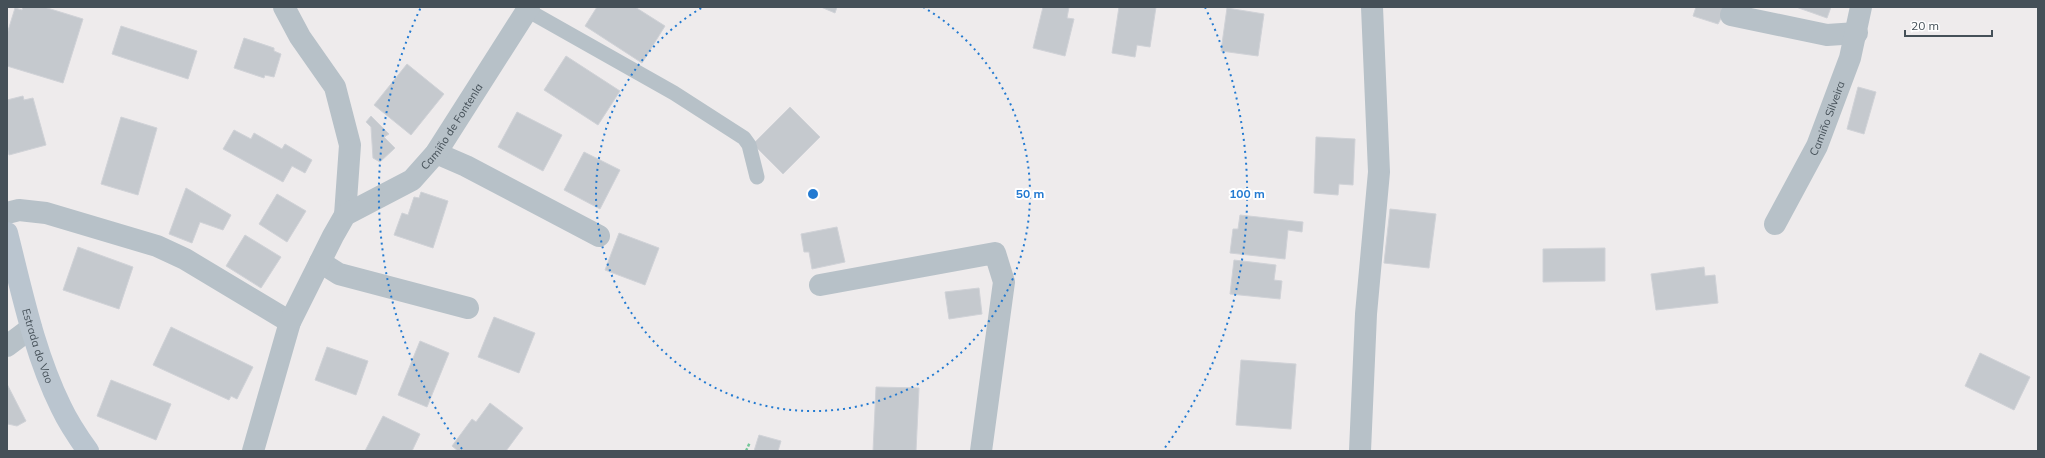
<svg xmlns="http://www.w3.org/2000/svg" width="2045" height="458" font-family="Mulish,sans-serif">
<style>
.building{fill:#c5c9ce;stroke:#d0d2d7}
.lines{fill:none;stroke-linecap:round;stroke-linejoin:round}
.path{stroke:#75c699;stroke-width:2.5;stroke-dasharray:3 2;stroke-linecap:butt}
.lane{stroke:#b7c1c8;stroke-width:15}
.street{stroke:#b7c1c8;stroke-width:22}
.secondary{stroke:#bac5cf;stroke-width:22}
.ring{fill:none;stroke:#237ad1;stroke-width:2;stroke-dasharray:2 4}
.labels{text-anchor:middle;stroke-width:4;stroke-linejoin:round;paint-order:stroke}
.street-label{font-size:11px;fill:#455058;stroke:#fff}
.centre{fill:#237ad1;stroke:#fff;stroke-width:2}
.ring-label{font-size:12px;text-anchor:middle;font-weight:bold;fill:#237ad1;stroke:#fff;stroke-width:4;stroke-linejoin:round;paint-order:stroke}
</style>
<rect width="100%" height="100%" fill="#eeebec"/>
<g class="building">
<polygon points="23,7 44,7 83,19 63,83 7,66 7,34 15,8 22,10"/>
<polygon points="597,7 635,7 665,26 642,63 585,26"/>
<polygon points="821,7 837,7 835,13"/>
<polygon points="1043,7 1069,7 1067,18 1074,19 1065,56 1033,48"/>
<polygon points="1119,7 1156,7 1150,47 1137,45 1135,57 1112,53"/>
<polygon points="1696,7 1727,7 1718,24 1693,16"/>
<polygon points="1796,7 1831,7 1827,18"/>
<polygon points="1227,8 1264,14 1258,56 1221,51"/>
<polygon points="121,26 197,51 188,79 112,54"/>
<polygon points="244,38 274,48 274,51 281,54 274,77 265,75 264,78 234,68"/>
<polygon points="566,56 620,91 598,125 544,90"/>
<polygon points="407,64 444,94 411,135 374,105"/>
<polygon points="1858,87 1876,92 1864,134 1847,129"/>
<polygon points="23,96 24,100 33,98 46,145 9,155 7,147 7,100"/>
<polygon points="790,107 820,137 783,174 753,144"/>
<polygon points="517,112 562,135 543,171 498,147"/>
<polygon points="371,116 389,134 384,137 395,148 380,162 373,158 371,127 366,122"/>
<polygon points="121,117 157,128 138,195 101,184"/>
<polygon points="234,130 251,139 254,133 282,149 285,144 312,160 305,173 292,166 283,182 223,149"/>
<polygon points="1316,137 1355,139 1353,185 1339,184 1338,195 1314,193"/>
<polygon points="584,152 620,170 600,209 564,190"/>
<polygon points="186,188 231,215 223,230 200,222 192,243 169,234"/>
<polygon points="421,192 448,201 433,248 394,235 402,213 408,215 414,197 419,198"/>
<polygon points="277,194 306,211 287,242 259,224"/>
<polygon points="1390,209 1436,214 1429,268 1384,263"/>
<polygon points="1240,215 1303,222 1302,232 1288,230 1285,259 1230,253 1233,229 1238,229"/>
<polygon points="837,227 845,262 812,269 809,252 804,252 801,234"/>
<polygon points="619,233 659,248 645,285 605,270"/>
<polygon points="245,235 281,257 261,288 226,266"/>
<polygon points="78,247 133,267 119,309 63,290"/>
<polygon points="1605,248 1605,281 1543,282 1543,249"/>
<polygon points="1234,260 1276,265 1274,280 1282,281 1280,299 1230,294"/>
<polygon points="1704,267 1705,276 1715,275 1718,303 1656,310 1651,274"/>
<polygon points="979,288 982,314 949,319 945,292"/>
<polygon points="494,317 535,333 519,373 478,357"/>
<polygon points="171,327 253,367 237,399 231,396 229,400 153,365"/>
<polygon points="420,341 449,353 427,407 398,395"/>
<polygon points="327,347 368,361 356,395 315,380"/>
<polygon points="1980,353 2030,377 2014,410 1965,386"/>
<polygon points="1241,360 1296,364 1291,429 1236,425"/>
<polygon points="111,380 171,404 156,440 97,416"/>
<polygon points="7,384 26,421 17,426 8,424 7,426"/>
<polygon points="876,387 919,388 916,451 873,451"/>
<polygon points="490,403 523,428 506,451 458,451 452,446 472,419 476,422"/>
<polygon points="383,416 420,434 412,451 365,451"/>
<polygon points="759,435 781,441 778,451 754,451"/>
</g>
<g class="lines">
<polyline class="path" points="746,451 750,442"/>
<polyline class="lane" points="527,10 674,93 744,138 749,145 757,177"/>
<g class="street">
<polyline points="284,7 300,37 335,87 350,145 345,215"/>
<polyline points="1731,15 1827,35 1857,33"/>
<polyline points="436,153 466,166 599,236"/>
<polyline points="7,213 19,210 46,213 157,246 185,259 290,322"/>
<path id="s1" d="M1775,224L1817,146L1850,58L1861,7"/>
<polyline points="320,262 339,274 468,308"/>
<polyline points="820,285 995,253 1004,282 981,451"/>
<polyline points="7,346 31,328"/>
<path id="s2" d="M253,451L290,322L333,236L345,215L412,180L436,153L529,7"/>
<polyline points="1360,451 1366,314 1379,172 1372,7"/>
</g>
<path class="secondary" id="s3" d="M7,233C22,292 34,352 61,407C68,422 78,437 88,451"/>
</g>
<g class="ring">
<path d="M923 7A217 217 0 1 1 703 7"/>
<path d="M462 449A434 434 0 0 1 421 7M1205 7A434 434 0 0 1 1164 449"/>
</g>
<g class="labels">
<g class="street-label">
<text dy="4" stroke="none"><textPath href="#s1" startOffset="118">Camiño Silveira</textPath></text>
<text dy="4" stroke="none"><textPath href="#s2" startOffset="397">Camiño de Fontenla</textPath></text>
<text dy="4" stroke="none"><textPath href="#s3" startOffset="117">Estrada do Vao</textPath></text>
</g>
</g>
<circle cx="813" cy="194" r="6" class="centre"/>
<g class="ring-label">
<text x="1030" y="198">50 m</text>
<text x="1247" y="198">100 m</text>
</g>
<rect width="2045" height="458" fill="none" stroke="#455058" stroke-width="16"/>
<path d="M1905 30v6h87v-6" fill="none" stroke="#455058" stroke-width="2"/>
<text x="1911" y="30" font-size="12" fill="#455058" stroke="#ffffff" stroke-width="3" paint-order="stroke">20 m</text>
</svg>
